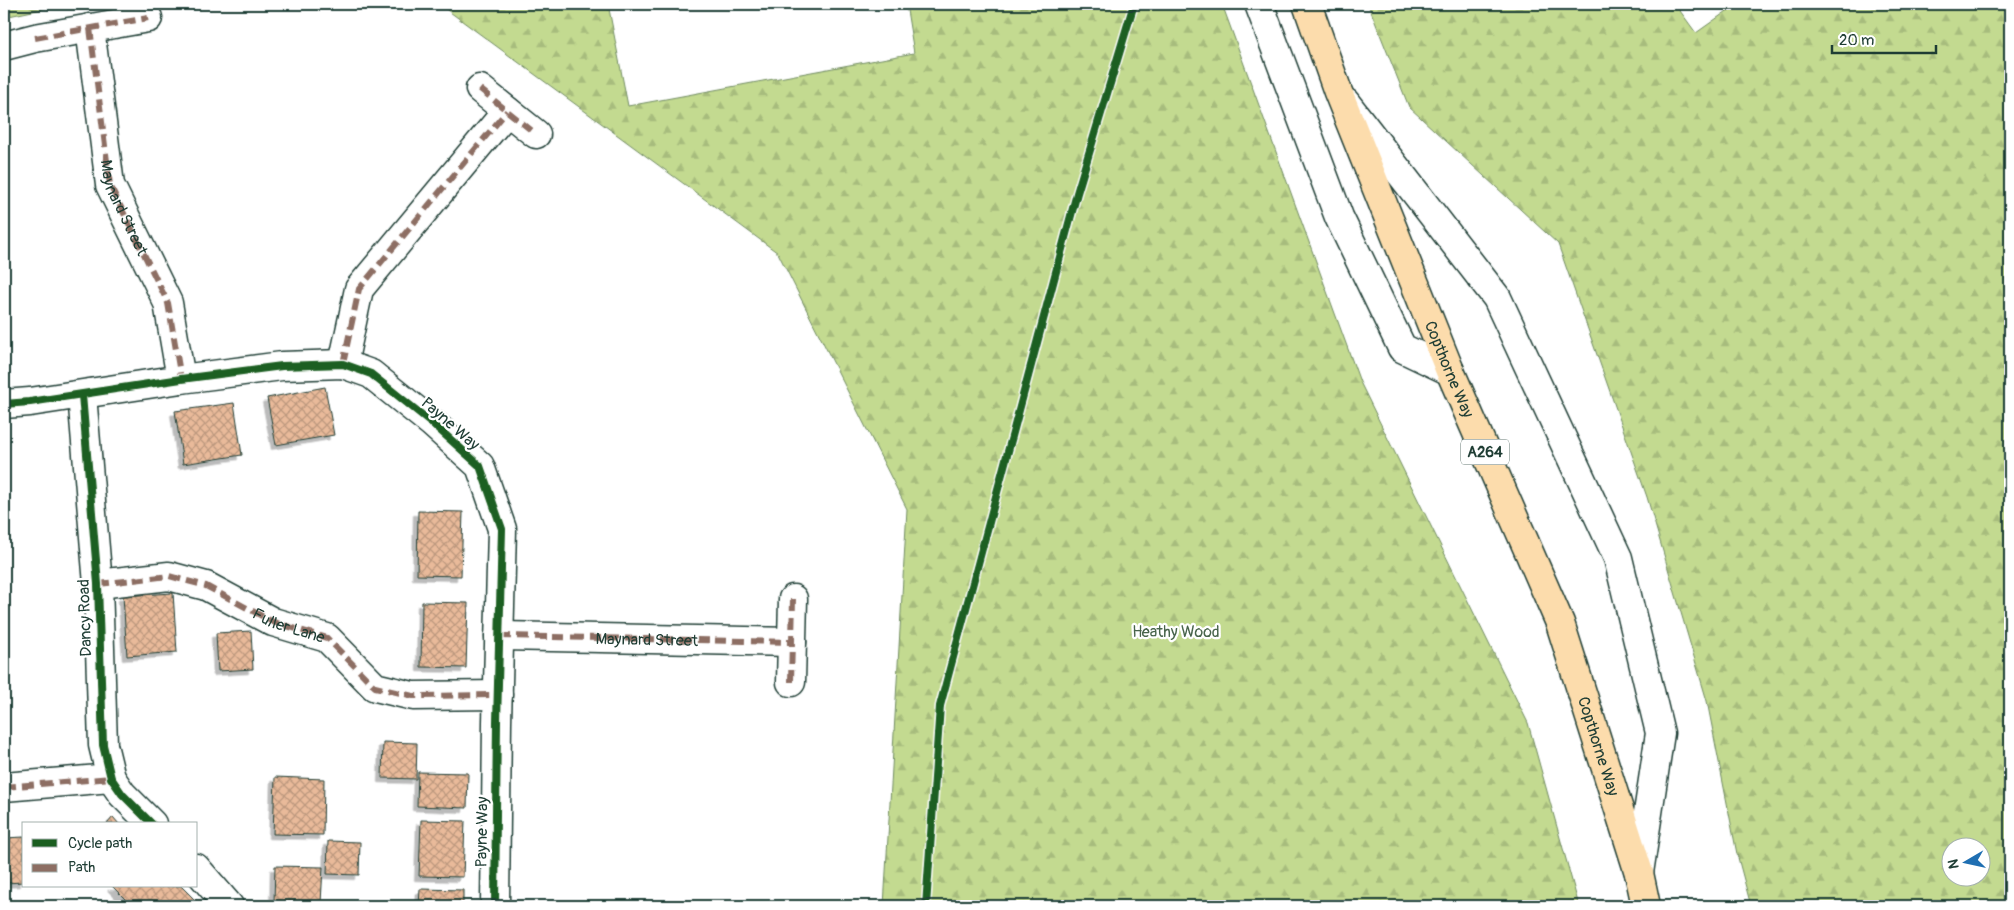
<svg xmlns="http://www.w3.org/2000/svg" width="2014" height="910" font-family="Pangolin,sans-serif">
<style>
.forest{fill:url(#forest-firs);stroke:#718c62;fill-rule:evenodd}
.building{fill:url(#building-cross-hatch);stroke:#1f3d34;filter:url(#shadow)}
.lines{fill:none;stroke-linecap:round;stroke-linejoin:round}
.minor-casing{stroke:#1f3d34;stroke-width:31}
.highway-casing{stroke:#1f3d34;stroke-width:31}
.minor{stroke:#fff;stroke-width:28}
.highway{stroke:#fcdcac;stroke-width:28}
.quiet{stroke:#8d6e63;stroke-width:6;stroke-dasharray:12 6;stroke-linecap:butt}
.cycleway-casing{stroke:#fff;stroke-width:11}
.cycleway{stroke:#1b5e20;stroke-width:8}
.labels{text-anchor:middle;stroke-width:4.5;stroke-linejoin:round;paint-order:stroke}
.shield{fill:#fff;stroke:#627771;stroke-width:1}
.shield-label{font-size:15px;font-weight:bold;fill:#1f3d34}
.street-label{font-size:16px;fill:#1f3d34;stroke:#fff}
.park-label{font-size:16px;fill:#48644b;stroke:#fff}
</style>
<defs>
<pattern id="forest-firs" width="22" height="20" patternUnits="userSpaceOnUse" patternTransform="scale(1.25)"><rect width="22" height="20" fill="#c3da90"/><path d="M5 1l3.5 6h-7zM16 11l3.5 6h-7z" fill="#a7bc7d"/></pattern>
<pattern id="building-cross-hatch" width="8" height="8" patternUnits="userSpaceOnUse" patternTransform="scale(1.25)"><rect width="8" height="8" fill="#e9ba9a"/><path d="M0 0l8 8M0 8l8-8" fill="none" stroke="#bc987e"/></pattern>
<filter id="shadow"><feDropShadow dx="-4.5" dy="4.5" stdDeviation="0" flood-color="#0004"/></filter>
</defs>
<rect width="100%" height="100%" fill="#fff"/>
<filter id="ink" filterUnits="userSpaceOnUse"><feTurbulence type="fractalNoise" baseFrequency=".02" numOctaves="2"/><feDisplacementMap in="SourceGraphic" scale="10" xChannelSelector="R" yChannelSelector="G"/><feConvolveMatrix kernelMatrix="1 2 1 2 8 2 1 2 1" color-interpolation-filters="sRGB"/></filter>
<g filter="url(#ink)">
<g class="forest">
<polygon points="4,4 66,4 4,17"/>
<polygon points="439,4 608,4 628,106 914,53 906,4 1222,4 1360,382 1528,723 1579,906 884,906 907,509 778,253"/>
<path d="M1368,4H1675L1696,33L1737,4H2010V906H1751L1737,854L1707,701L1647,497L1558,244L1409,107ZM1952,848H1982V878H1952Z"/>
</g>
<g class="building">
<polygon points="325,387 334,435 276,445 267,398"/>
<polygon points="234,403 242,455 183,464 175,411"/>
<polygon points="418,511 463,512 461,576 417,575"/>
<polygon points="173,593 177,652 127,656 123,596"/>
<polygon points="422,602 468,603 466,668 421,667"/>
<polygon points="251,631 253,669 218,671 216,633"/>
<polygon points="383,742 417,743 416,779 382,778"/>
<polygon points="418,772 468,773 467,808 417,806"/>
<polygon points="275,777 324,779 323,835 273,834"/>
<polygon points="113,817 119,824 107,824"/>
<polygon points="421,820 465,821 463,877 419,876"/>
<polygon points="24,837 24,882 4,883 4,838"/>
<polygon points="328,841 360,842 359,875 327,874"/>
<polygon points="275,866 323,867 321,903 274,901"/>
<polygon points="112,886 181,886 201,906 132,906"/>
<polygon points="420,889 463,890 463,906 419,906"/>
<rect x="326" y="905" width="34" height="1"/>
</g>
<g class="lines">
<g class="minor-casing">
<g id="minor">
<polyline points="1259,4 1339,217 1402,348 1450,371"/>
<path id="s1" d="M90,28L110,185L168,303L181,379"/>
<polyline points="4,46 35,38 148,18"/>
<polyline points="480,89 536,134"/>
<polyline points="1346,103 1497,298 1618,558 1660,733 1639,873"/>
<polyline points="343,364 359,289 507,111"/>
<polyline points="82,395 98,584 103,745 111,778 122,794 152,824"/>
<polyline points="4,404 30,402 181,379 282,366 343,364 371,374 432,423 480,466 502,529 497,722 495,906"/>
<path id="s2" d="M98,584L169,576L206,586L273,622L327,638L375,687L413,696L498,695"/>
<path id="s3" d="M499,636L792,642"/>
<polyline points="791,682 793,599"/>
<polyline points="4,787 111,778"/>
<polyline points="196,868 229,906"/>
</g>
</g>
<g class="highway-casing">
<g id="highway">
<path id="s4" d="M1307,4L1338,92L1450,371L1560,623L1639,873L1646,906"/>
</g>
</g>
<use href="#minor" class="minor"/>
<use href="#highway" class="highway"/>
<g class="quiet">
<polyline points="90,28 110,185 168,303 181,379"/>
<polyline points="35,38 148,18"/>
<polyline points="480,89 536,134"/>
<polyline points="343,364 359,289 507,111"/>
<polyline points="98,584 169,576 206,586 273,622 327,638 375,687 413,696 498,695"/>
<polyline points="499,636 792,642"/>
<polyline points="791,682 793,599"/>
<polyline points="4,787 111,778"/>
</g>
<g class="cycleway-casing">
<g id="cycleway">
<polyline points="82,395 98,584 103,745 111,778 122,794 152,824"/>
<polyline points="4,404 30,402 181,379 282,366 343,364 371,374 432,423 480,466 502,529 497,722 495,906"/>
<polyline points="926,906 940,706 1077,193 1134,4"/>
</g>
</g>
<use href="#cycleway" class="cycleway"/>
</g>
</g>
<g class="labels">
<rect class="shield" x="1461" y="439.5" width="48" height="25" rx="4"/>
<g class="shield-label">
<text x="1485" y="457">A264</text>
</g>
<g class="street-label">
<text dy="6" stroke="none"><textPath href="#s1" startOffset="184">Maynard Street</textPath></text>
<text dy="6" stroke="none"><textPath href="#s4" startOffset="392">Copthorne Way</textPath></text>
<text transform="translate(451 423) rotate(41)" y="6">Payne Way</text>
<text transform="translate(84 618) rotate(-92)" y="6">Dancy Road</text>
<text dy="6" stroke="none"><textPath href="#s2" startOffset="202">Fuller Lane</textPath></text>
<text dy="6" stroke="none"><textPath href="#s3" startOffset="148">Maynard Street</textPath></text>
<text dy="6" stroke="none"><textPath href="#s4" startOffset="798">Copthorne Way</textPath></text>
<text transform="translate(481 832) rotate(-89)" y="6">Payne Way</text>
</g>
<g class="park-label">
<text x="1176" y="637">Heathy Wood</text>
</g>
</g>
<rect width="2014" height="910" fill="none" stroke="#fff" stroke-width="20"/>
<rect x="10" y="10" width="1994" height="890" fill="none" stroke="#1f3d34" stroke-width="2" filter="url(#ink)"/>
<rect x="22" y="822" width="175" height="65" fill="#ffffff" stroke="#a5b1ae"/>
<rect x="32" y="839" width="25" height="8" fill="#1b5e20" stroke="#a5b1ae"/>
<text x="68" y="848" font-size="15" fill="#1f3d34">Cycle path</text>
<rect x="32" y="864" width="25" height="8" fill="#8d6e63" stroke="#a5b1ae"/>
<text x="68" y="872" font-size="15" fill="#1f3d34">Path</text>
<g transform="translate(1966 862) rotate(261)"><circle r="24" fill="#ffffff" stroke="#a5b1ae"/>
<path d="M0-4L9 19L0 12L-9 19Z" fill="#1f6fb2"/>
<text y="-8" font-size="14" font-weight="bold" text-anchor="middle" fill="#1f3d34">N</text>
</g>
<path d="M1832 45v8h104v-8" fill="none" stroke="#1f3d34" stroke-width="2.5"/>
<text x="1839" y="45" font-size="15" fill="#1f3d34" stroke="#ffffff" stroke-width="4" paint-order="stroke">20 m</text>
</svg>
